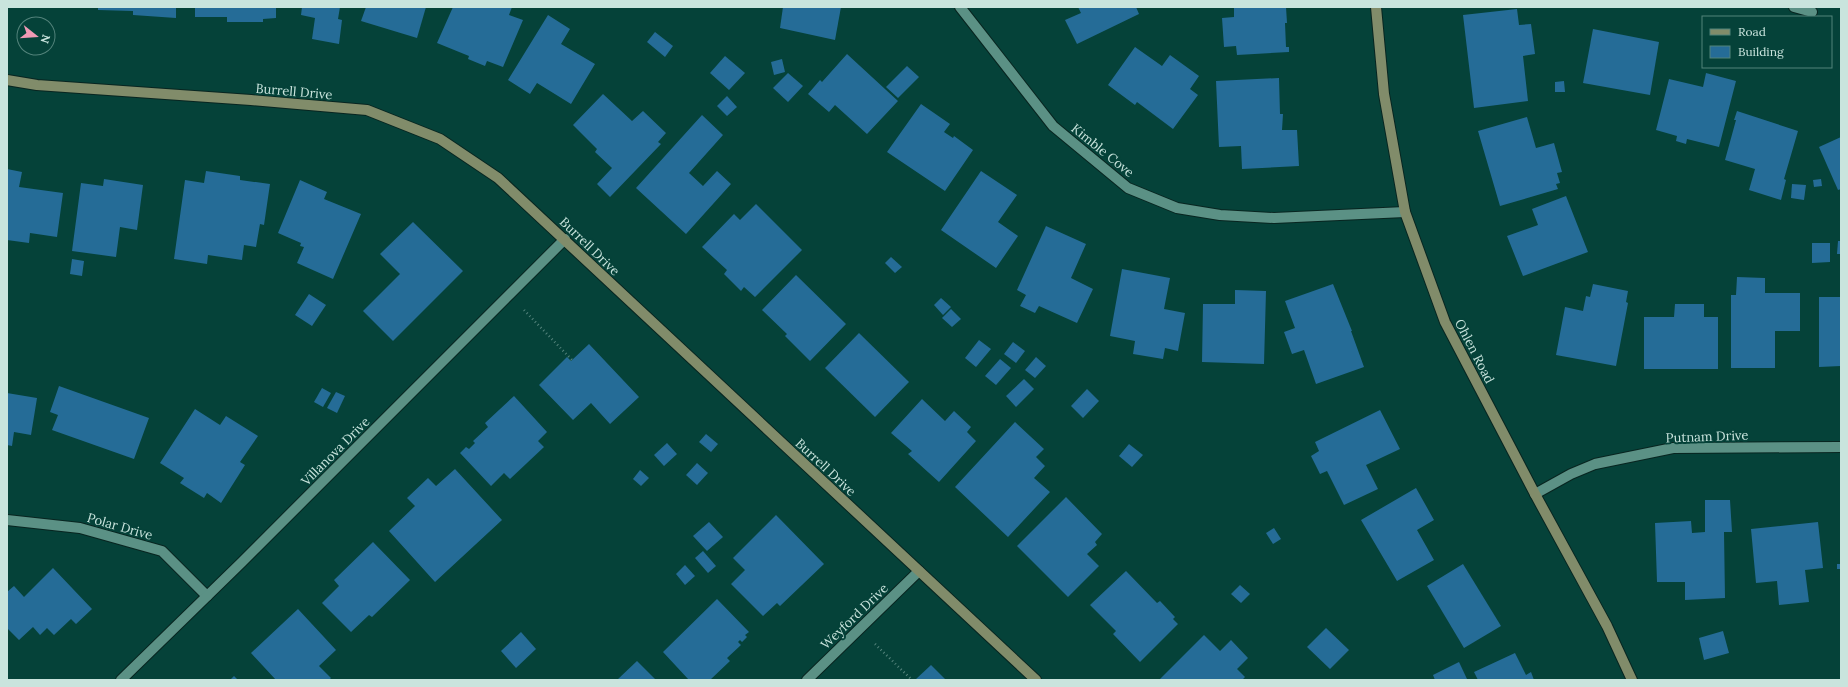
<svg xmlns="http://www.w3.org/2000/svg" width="1848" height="687" font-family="Lora,serif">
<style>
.building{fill:#256c97}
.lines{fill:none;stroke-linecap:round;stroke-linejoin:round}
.street-casing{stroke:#082520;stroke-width:12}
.secondary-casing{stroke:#082520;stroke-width:12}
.path{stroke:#55847c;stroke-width:2.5;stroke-dasharray:1 3;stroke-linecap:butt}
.street{stroke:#5b9185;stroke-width:10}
.secondary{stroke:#818c6a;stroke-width:10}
.labels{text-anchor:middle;stroke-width:4;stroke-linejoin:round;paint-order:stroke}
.street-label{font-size:13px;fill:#c9e4dd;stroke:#054239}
</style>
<rect width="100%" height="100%" fill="#054239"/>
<g class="building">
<polygon points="98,7 176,7 176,18 133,15 133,11 98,10"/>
<polygon points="195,7 276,7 276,18 263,19 263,22 227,22 227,17 195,17"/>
<polygon points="302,7 340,7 338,19 342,20 339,44 312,39 315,18 301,15"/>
<polygon points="366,7 426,7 417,38 361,21"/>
<polygon points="453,7 512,7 509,15 523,20 503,67 487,61 485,66 468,59 469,56 437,43"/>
<polygon points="783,7 841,7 835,40 780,28"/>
<polygon points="1078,7 1136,7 1139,14 1077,44 1065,20 1081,13"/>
<polygon points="1234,7 1286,7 1287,23 1285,23 1286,47 1289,47 1289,52 1237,55 1236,46 1224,47 1222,18 1234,17"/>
<polygon points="1517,9 1519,25 1531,24 1535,54 1523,56 1528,101 1474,108 1463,15"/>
<polygon points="548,15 570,29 561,44 595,64 571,104 537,83 530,94 508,80"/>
<polygon points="1593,29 1659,42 1650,95 1583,83"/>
<polygon points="655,32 673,46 665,57 647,42"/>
<polygon points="1135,47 1162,66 1170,55 1199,76 1190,89 1198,95 1173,129 1137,102 1135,105 1108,85"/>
<polygon points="847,54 898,101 867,134 835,105 829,112 808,94 820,80 822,82"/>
<polygon points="725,56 745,73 729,90 710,73"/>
<polygon points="782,59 785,72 774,75 771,62"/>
<polygon points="907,66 919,77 898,98 886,87"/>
<polygon points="788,73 803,86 788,102 773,88"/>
<polygon points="1706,73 1736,81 1719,147 1687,139 1686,144 1676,141 1677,136 1656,130 1669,79 1703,87"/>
<polygon points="1279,78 1280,114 1283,114 1282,130 1297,130 1299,166 1242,169 1241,146 1219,147 1216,81"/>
<polygon points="1564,81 1565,92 1555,92 1555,82"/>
<polygon points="603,94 632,121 643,111 666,133 658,142 661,144 610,197 597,184 612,168 595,152 597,149 573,125"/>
<polygon points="727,96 737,107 727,116 717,106"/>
<polygon points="921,104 950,124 944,132 953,138 954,136 973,150 945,191 887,152"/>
<polygon points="1737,111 1798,131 1784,179 1786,180 1781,200 1749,190 1755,169 1725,160 1736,120 1734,120"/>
<polygon points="702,115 723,135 689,173 703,186 717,171 731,184 686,234 636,188"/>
<polygon points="1527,117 1536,148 1554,143 1562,172 1557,173 1560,183 1556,184 1558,189 1500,206 1478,131"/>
<polygon points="1841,137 1841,189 1838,190 1819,147"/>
<polygon points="7,169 22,172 19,187 63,193 57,237 30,233 29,243 7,240"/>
<polygon points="206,171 240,176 240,180 270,184 264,225 260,224 256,247 244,245 242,260 208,255 207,264 174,259 185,180 204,183"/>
<polygon points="981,171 1017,195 998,222 1018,236 996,268 941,230"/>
<polygon points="104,179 143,185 137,230 120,227 116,257 72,251 81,183 103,186"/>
<polygon points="1821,179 1822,186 1814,187 1813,180"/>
<polygon points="300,180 327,192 324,199 361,214 333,279 297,263 304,247 300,246 301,243 278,233"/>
<polygon points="1792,184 1806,185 1804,200 1791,198"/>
<polygon points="1566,196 1588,252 1523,276 1507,236 1538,225 1532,209"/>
<polygon points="756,204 802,250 755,297 744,287 741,291 724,274 727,270 702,247 734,214 740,220"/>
<polygon points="413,222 463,271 393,341 363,311 400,274 380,254"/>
<polygon points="1046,226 1086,244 1071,278 1093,289 1077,323 1039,306 1035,313 1020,306 1026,295 1017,290"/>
<polygon points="1838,241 1841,241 1841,254 1837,254"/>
<polygon points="1812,243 1830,243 1830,262 1812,263"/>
<polygon points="891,257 902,267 895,273 885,263"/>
<polygon points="72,259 84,261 82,276 70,274"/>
<polygon points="1122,269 1170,278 1164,309 1185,313 1178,351 1165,348 1163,359 1133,354 1135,341 1110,336"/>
<polygon points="796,275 846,324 810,361 785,336 787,334 762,310"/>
<polygon points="1737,277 1765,278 1765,293 1800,293 1800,331 1775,331 1775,368 1731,368 1731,295 1736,295"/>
<polygon points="1333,284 1352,331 1351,331 1364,367 1316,384 1304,350 1292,354 1284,332 1295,328 1285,301"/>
<polygon points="1593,284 1628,291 1626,302 1628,303 1616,366 1556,355 1565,307 1583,311 1586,296 1590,297"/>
<polygon points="1235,290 1266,291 1264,364 1202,362 1203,304 1235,304"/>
<polygon points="309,294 326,305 312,326 295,315"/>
<polygon points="1819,297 1841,297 1841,366 1819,367"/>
<polygon points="941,298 951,307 943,315 934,305"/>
<polygon points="1675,304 1704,304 1704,317 1718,317 1718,369 1644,369 1644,317 1674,317"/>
<polygon points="951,309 961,319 952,327 942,318"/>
<polygon points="859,333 909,382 875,417 825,368"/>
<polygon points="979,340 991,349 976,367 965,358"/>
<polygon points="1013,342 1025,351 1016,363 1004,354"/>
<polygon points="589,344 639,397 610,424 591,403 573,420 539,385 567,357 571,361"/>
<polygon points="1036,357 1046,366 1035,378 1025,370"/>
<polygon points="1000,359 1011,368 996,385 985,376"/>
<polygon points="1024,379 1034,389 1016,407 1006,396"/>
<polygon points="59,386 149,418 134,459 52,430 58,415 50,412"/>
<polygon points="322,388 331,393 323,407 314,402"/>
<polygon points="1087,389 1099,401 1083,418 1071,406"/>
<polygon points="336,392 345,396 337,413 327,408"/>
<polygon points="7,393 37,398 31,435 14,432 12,446 7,445"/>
<polygon points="514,396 547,432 538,441 544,447 510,479 504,473 491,486 460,453 466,447 469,449 475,443 473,441 488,427 485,423"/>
<polygon points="922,399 945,421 954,411 971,427 967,432 976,441 939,482 908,454 912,451 891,433"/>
<polygon points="195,409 220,425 226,416 258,436 240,462 245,465 221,503 207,493 204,498 180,483 184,478 160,463"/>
<polygon points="1380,410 1400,449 1366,465 1378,489 1344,505 1327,471 1320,474 1311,456 1319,451 1315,442"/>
<polygon points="1015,422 1044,449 1036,457 1045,466 1034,478 1050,492 1008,537 955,487"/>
<polygon points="706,434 718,444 711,452 699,442"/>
<polygon points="667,443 677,454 664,466 654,455"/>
<polygon points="1129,444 1143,455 1132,467 1119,456"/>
<polygon points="697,463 708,473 697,485 686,475"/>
<polygon points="455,469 502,520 435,582 389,531 415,506 407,498 428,478 436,486"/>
<polygon points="640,470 649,478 641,486 633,479"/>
<polygon points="1416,488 1434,520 1417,530 1434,560 1397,581 1361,520"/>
<polygon points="1066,497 1102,534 1095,542 1097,545 1087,554 1099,566 1068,597 1017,546"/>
<polygon points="1705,500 1730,500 1732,532 1724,532 1725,598 1685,600 1685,582 1657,582 1655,523 1691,521 1692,533 1705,532"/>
<polygon points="776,515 824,564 780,606 777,603 763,616 731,584 745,570 733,558"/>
<polygon points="709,522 723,537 707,551 693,536"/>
<polygon points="1818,522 1823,568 1805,570 1809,602 1779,605 1777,581 1756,583 1751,529"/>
<polygon points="1274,528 1281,539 1273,544 1266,533"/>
<polygon points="373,542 410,580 372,617 369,615 351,632 322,603 339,586 334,580"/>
<polygon points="703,551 716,566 708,573 695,558"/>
<polygon points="1463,564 1501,626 1464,648 1427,586"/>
<rect x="1837" y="564" width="4" height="5"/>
<polygon points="685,565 695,576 685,585 676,574"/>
<polygon points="53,568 92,609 76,624 71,619 54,635 47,628 40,635 33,627 19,640 7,628 7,592 14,586 24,597"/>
<polygon points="1126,571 1157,603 1160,601 1175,617 1173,619 1178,624 1140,662 1113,634 1116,631 1090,605"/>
<polygon points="1240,585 1250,594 1241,603 1231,594"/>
<polygon points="717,599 749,632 745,635 747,637 742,642 740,640 738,642 741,645 727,658 730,661 710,680 689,680 663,652"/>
<polygon points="298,609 336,650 319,666 331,678 329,680 276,680 251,653"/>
<polygon points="1326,628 1349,650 1330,669 1307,647"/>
<polygon points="1723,631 1729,653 1704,660 1699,638"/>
<polygon points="521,632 536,649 516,668 501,651"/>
<polygon points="1204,635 1220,651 1231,640 1248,658 1237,669 1245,677 1242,680 1159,680"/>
<polygon points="1515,653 1526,675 1531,672 1534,680 1478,680 1474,672"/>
<polygon points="637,661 656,680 617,680"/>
<polygon points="1459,662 1467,679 1464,680 1435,680 1433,675"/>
<polygon points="931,665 946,680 915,680"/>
<polygon points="234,676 238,680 230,680"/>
</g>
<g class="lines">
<g class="street-casing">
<g id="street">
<polyline points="960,7 1053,126 1128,188 1177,208 1220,215 1274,218 1405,212"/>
<polyline points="1794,7 1812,12"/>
<polyline points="1535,494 1571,474 1595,464 1673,448 1841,447"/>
<polyline points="7,520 80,528 162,551 207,596"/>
<polyline points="121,680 242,562 565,239"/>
<polyline points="807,680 919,571"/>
</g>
</g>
<g class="secondary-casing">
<g id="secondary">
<polyline points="1376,7 1384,94 1405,212 1445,322 1535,494 1607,626 1632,680"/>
<polyline points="7,80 37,85 251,100 367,110 440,139 498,178 1036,680"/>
</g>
</g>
<g class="path">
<polyline points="524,310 572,360"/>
<polyline points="875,644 912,680"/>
</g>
<use href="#street" class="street"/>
<use href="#secondary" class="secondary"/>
</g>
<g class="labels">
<g class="street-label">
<text transform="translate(294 91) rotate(5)" y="5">Burrell Drive</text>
<text transform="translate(1103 150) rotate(39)" y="5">Kimble Cove</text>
<text transform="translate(590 246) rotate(44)" y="5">Burrell Drive</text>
<text transform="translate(1475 351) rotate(63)" y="5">Ohlen Road</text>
<text transform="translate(1707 436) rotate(-2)" y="5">Putnam Drive</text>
<text transform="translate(335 451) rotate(-45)" y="5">Villanova Drive</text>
<text transform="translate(826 467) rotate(43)" y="5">Burrell Drive</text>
<text transform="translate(120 526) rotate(16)" y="5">Polar Drive</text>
<text transform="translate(854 616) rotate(-44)" y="5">Weyford Drive</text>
</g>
</g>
<rect width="1848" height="687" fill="none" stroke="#c9e4dd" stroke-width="16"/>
<rect x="1702" y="16" width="130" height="52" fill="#054239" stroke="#53837b"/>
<rect x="1710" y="29" width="20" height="6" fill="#818c6a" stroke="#53837b"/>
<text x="1738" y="36" font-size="12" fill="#c9e4dd">Road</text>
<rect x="1710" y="46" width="20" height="12" fill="#256c97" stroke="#53837b"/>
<text x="1738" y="56" font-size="12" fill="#c9e4dd">Building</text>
<g transform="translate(36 36) rotate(107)"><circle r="19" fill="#054239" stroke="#53837b"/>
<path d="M0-3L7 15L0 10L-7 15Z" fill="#f09ab5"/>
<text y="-6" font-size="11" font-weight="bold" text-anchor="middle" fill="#c9e4dd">N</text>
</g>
</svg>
